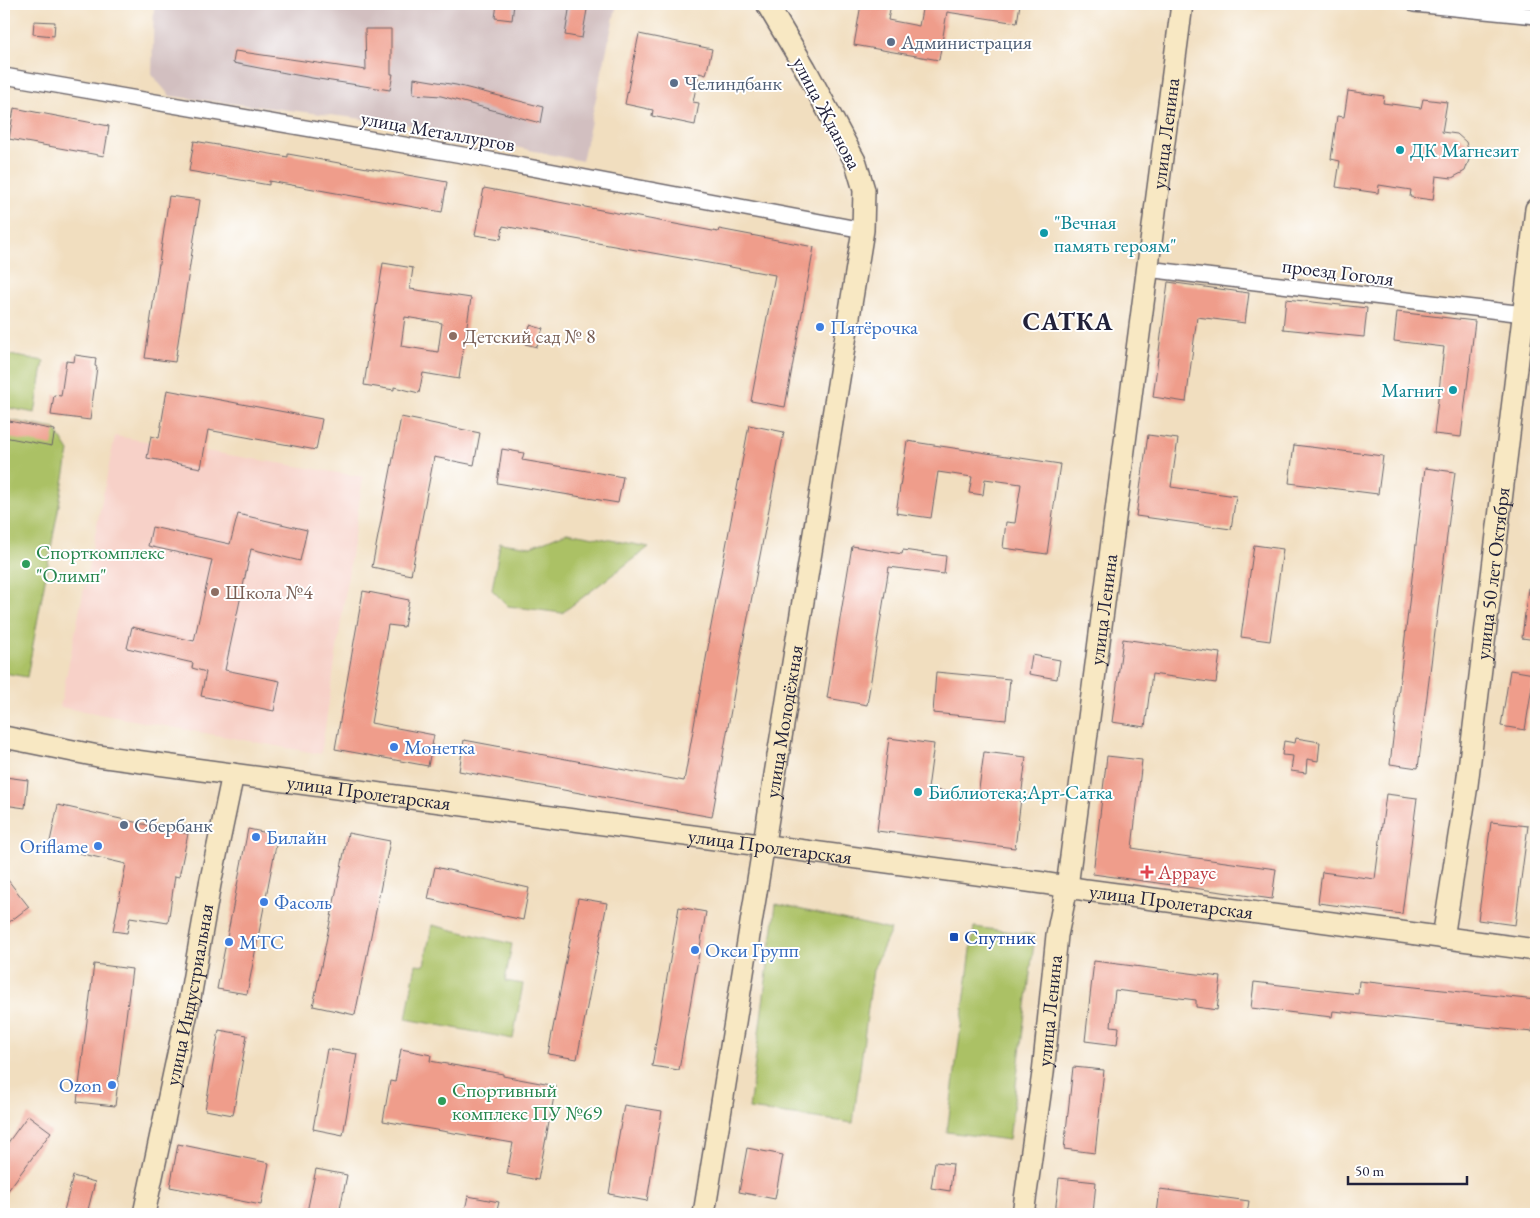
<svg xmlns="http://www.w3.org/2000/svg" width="1540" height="1218" font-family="'EB Garamond',serif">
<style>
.built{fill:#f7d1c8}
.industrial{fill:#d2bfc0}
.green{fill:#abc165;stroke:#667250}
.building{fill:#ef9d8b;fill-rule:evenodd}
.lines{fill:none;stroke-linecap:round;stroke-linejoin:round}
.street-casing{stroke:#6a6469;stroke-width:18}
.secondary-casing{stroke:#6a6469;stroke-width:24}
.street{stroke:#fff;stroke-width:15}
.secondary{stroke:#f8e8c3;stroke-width:21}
.service-dot{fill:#5c6f8a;stroke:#fff;stroke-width:2}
.culture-dot{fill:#0f9aa8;stroke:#fff;stroke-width:2}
.shop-dot{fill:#3f7fe0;stroke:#fff;stroke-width:2}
.education-dot{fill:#8d6e63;stroke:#fff;stroke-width:2}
.leisure-dot{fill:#2e9e5b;stroke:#fff;stroke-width:2}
.health-dot{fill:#e0444e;stroke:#fff;stroke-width:2}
.transit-dot{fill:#1a4fb4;stroke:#fff;stroke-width:2}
.labels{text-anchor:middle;stroke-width:4;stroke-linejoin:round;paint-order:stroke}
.service-label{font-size:20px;fill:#4e5e75;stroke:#fff;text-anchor:start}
.street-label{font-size:20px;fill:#22223b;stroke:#fff}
.culture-label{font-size:20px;fill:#0d838f;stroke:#fff;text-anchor:start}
.shop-label{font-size:20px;fill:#366cbe;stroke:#fff;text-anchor:start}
.education-label{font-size:20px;fill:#785e54;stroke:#fff;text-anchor:start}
.leisure-label{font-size:20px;fill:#27864d;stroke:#fff;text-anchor:start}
.health-label{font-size:20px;fill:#be3a42;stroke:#fff;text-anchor:start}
.transit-label{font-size:20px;fill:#164399;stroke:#fff;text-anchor:start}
.district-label{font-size:25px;font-weight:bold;letter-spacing:1px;fill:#22223b;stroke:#fff}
</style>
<rect width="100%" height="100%" fill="#fff"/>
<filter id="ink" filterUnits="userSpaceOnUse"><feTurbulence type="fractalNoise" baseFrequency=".02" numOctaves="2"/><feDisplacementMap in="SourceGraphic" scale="10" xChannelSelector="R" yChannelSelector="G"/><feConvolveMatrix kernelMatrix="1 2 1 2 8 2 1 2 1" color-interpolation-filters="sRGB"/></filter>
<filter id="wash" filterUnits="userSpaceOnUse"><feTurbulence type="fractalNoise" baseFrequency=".0096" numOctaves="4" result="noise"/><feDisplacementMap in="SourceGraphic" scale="20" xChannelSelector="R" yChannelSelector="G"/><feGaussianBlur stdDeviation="1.12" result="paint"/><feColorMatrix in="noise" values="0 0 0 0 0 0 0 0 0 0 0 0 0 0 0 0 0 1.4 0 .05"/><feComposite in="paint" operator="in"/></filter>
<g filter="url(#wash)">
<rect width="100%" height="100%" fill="#f1debf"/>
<polygon class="built" points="115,436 363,477 321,754 60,707"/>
<polygon class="industrial" points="154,4 617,4 582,161 405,124 170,96 152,75"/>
<g class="green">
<polygon points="4,354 44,361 35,413 4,407"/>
<polygon points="4,419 55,429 69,451 27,677 4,673"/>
<polygon points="567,532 649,547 562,613 508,606 492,590 500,543 531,547"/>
<polygon points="776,904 891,930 873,970 853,1123 749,1109"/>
<polygon points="432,925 512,944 505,981 523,984 513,1039 406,1019 416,964 424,965"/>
<polygon points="974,927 1035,935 1009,1140 947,1132"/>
</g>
<g id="blocks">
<g class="building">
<polygon points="497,4 514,4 512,20 495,18"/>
<polygon points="570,4 588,4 582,38 565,35"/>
<polygon points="861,4 891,4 888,20 919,26 923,4 1020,4 1017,23 947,12 939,60 854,45"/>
<polygon points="34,21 55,22 54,36 33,34"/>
<polygon points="365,29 391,29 391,74 393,74 390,90 312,78 233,63 235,51 366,70"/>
<polygon points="639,34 712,49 706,75 699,73 693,102 699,103 695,125 652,116 653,110 625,104"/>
<polygon points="414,78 456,85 543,107 540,123 441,96 413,94"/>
<polygon points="1348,91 1384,96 1383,103 1421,108 1423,99 1447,102 1442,132 1457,134 1466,142 1470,157 1465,171 1452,178 1436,176 1433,200 1410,197 1411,190 1379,185 1378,193 1336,187 1340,161 1331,159 1337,116 1344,117"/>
<polygon points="14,108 109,126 104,156 9,139"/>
<polygon points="194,141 288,157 288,154 447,182 442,212 269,181 269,185 189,171"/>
<polygon points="484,188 718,232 719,229 814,247 785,407 751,401 775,275 503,226 501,239 475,235"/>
<polygon points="169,196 200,200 175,362 145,358"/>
<path d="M383,263L413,268L410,289L471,298L459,379L423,373L419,393L394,387V390L364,385ZM405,317L442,323L438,352L401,346Z"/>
<polygon points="1168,282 1249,293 1245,323 1197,317 1186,402 1153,397"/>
<polygon points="1286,299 1367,308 1364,337 1283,329"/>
<polygon points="1397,312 1475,321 1461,437 1434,434 1444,347 1394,341"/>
<polygon points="530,325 543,329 537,347 525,344"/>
<polygon points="75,355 96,358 95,366 97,367 90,420 51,415 54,395 61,396 66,361 74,362"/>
<polygon points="167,390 322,419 316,450 208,430 201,468 147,458 151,436 159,438"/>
<polygon points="401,417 480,433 474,465 434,457 411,575 372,567"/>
<polygon points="4,420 55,430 52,446 4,437"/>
<polygon points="749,425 784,432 742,648 712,817 459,771 464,740 684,781 709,642 708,642"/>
<polygon points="1148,435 1178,439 1171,487 1236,496 1231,529 1136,516"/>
<polygon points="907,441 1060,464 1047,554 1003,548 1006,522 1015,523 1021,484 985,479 983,495 969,493 972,477 938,472 931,518 896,513"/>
<polygon points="1294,445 1383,456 1378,494 1289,483"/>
<polygon points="502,449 524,453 522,460 623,477 618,503 497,483"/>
<polygon points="1425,468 1455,472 1418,768 1390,764"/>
<polygon points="238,514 307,530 300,561 251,549 225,670 280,681 274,711 201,696 206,672 192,668 193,663 127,648 132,627 194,641 212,560 148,546 152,527 230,544"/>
<polygon points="1254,545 1283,549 1270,641 1241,637"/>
<polygon points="852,546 902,554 903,550 946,556 944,574 889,567 867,705 827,698"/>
<polygon points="1528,588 1536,588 1536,640 1522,638"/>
<polygon points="363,591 409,600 404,627 388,625 371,723 434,735 428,766 335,749"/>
<polygon points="1123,639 1220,653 1216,683 1152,674 1145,727 1112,722"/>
<polygon points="1032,655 1060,660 1057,679 1029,674"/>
<polygon points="1510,670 1534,674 1525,730 1501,726"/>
<polygon points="936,672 1010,679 1006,720 933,713"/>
<polygon points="889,738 934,744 928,789 978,796 984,752 1026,757 1015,848 877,831"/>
<polygon points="1296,738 1320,742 1318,761 1307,759 1306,773 1291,771 1293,756 1282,755 1284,741 1295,743"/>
<polygon points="1107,756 1142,760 1132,848 1175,855 1276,869 1272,899 1093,874"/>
<polygon points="5,777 28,780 25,808 4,805"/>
<polygon points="1386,794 1417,798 1402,914 1318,903 1322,872 1375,879"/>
<polygon points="58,805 188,834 179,877 175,876 168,923 130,917 127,933 113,931 126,864 49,846"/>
<polygon points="1491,822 1528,826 1515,925 1478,920"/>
<polygon points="248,829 278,835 247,994 217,989"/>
<polygon points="348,833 390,841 355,1015 313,1006"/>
<polygon points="435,867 529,888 523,920 428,899"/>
<polygon points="4,875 29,907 4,926"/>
<polygon points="578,898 607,903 577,1059 548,1054"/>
<polygon points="679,907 706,912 679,1070 652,1066"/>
<polygon points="1094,961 1221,977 1217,1010 1196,1007 1196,1000 1115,990 1111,1026 1119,1027 1117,1045 1085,1041"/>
<polygon points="94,964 132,969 115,1106 77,1102"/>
<polygon points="1359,981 1536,1000 1532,1032 1333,1011 1332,1017 1251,1008 1254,982 1358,994"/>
<polygon points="219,1030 247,1035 233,1115 205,1110"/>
<polygon points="327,1049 357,1054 343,1135 313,1129"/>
<polygon points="401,1049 431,1055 430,1061 503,1074 503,1076 556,1086 538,1180 507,1174 513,1143 383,1121 390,1081 395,1082"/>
<polygon points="1073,1067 1104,1070 1095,1153 1064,1149"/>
<polygon points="624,1105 662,1111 647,1201 609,1194"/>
<polygon points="28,1115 51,1132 4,1196 4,1148"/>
<polygon points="178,1144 269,1163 261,1205 170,1187"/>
<polygon points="747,1148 783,1155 775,1199 739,1192"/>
<polygon points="935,1162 953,1164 950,1191 931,1188"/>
<polygon points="316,1169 347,1175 339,1214 320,1214 307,1212"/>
<polygon points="73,1176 95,1182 87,1214 78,1214 64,1211"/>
<polygon points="1059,1178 1096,1182 1093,1214 1055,1214"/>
<polygon points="1160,1189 1249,1201 1247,1214 1157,1214"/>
<polygon points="468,1196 499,1202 496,1214 464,1214"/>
</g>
</g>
</g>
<g filter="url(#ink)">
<use href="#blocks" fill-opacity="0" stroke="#6a6469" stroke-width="1"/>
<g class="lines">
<g class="street-casing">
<g id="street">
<polyline points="1414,4 1536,16"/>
<polyline points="4,76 474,157 863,230"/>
<polyline points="1147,269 1524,314"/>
</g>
</g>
<g class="secondary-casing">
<g id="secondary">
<path id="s1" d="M4,737L98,756L1043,883L1086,890L1536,950"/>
<path id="s2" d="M1443,938L1467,785L1536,209"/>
<path id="s3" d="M144,1214L190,998L210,884L233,774"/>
<path id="s4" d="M704,1214L863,230L864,190L856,163L805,68L767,4"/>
<path id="s5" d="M1023,1214L1043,1073L1057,935L1067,887L1182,4"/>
</g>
</g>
<use href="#street" class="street"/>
<use href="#secondary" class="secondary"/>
</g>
</g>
<g class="service-dot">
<circle cx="891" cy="42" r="5"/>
<circle cx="674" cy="83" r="5"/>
<circle cx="124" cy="825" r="5"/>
</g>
<g class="culture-dot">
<circle cx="1400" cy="150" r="5"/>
<circle cx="1044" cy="233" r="5"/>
<circle cx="1453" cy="390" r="5"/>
<circle cx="918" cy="792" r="5"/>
</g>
<g class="shop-dot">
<circle cx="820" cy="327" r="5"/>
<circle cx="394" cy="747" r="5"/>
<circle cx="256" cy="837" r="5"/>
<circle cx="98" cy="846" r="5"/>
<circle cx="264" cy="902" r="5"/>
<circle cx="229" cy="942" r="5"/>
<circle cx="695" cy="950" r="5"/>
<circle cx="112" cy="1085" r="5"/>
</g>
<g class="education-dot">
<circle cx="453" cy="336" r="5"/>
<circle cx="215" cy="592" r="5"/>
</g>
<g class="leisure-dot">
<circle cx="26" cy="564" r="5"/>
<circle cx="442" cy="1101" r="5"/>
</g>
<path class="health-dot" d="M1144.5 864.5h5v5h5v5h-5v5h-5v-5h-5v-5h5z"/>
<rect class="transit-dot" x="949" y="932" width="10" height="10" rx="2.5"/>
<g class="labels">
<g class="service-label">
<text x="901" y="49">Администрация</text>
<text x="684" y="90">Челиндбанк</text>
<text x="134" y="832">Сбербанк</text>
</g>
<g class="street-label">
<text transform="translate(827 113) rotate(62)" y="7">улица Жданова</text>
<text transform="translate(438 131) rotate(10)" y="7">улица Металлургов</text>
<text dy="7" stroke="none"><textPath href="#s5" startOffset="1090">улица Ленина</textPath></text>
<text transform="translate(1338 272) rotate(7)" y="7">проезд Гоголя</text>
<text dy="7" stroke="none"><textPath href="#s2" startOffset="368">улица 50 лет Октября</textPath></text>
<text dy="7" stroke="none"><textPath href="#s5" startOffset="610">улица Ленина</textPath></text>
<text dy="7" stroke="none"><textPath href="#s4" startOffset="499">улица Молодёжная</textPath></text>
<text dy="7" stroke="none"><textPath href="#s1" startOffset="369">улица Пролетарская</textPath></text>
<text dy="7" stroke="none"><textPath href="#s1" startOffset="774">улица Пролетарская</textPath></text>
<text dy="7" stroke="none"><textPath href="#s1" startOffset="1179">улица Пролетарская</textPath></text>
<text dy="7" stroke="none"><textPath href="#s3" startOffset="224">улица Индустриальная</textPath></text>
<text dy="7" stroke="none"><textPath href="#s5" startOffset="205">улица Ленина</textPath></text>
</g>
<g class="culture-label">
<text x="1410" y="157">ДК Магнезит</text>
<text x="1054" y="229">"Вечная<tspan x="1054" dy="23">память героям"</tspan></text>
<text x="1443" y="397" text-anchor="end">Магнит</text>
<text x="928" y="799">Библиотека;Арт-Сатка</text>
</g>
<g class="shop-label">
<text x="830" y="334">Пятёрочка</text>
<text x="404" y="754">Монетка</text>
<text x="266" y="844">Билайн</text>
<text x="88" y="853" text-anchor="end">Oriflame</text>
<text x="274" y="909">Фасоль</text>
<text x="239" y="949">МТС</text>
<text x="705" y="957">Окси Групп</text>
<text x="102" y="1092" text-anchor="end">Ozon</text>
</g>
<g class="education-label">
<text x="463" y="343">Детский сад № 8</text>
<text x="225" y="599">Школа №4</text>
</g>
<g class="leisure-label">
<text x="36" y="559">Спорткомплекс<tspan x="36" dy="23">"Олимп"</tspan></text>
<text x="452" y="1097">Спортивный<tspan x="452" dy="23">комплекс ПУ №69</tspan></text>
</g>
<g class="health-label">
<text x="1158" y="879">Арраус</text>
</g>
<g class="transit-label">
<text x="964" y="944">Спутник</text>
</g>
<g class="district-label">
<text x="1068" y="330">САТКА</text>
</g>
</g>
<rect width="1540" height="1218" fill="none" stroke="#fff" stroke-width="20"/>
<path d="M1348 1176v8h119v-8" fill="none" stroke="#22223b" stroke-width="2.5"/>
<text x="1355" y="1176" font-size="15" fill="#22223b" stroke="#ffffff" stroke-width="4" paint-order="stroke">50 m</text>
</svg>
